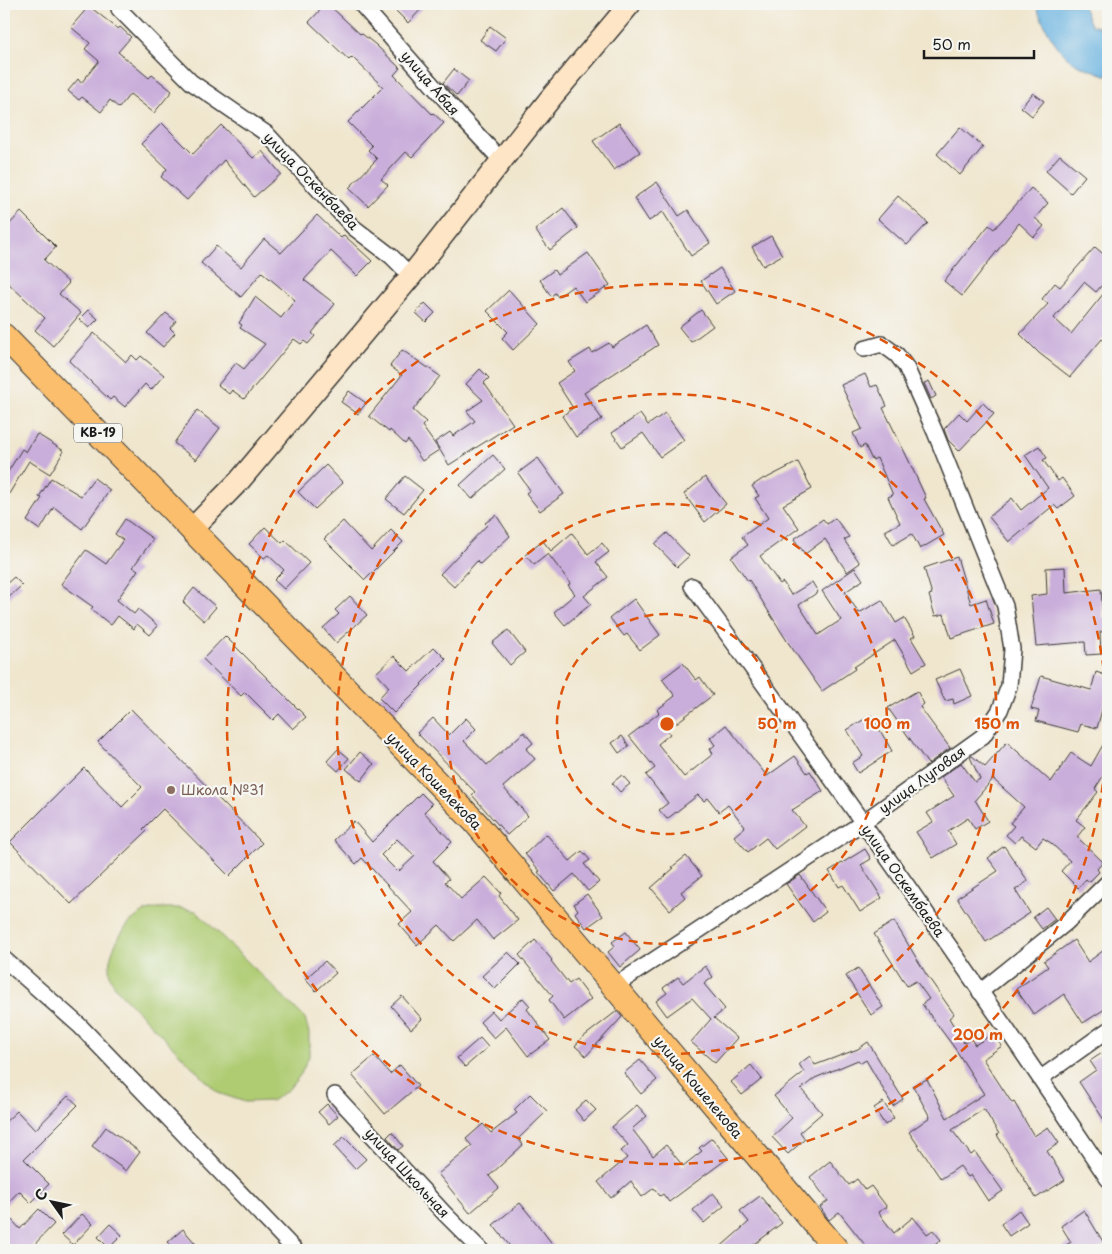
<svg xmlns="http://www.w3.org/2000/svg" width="1112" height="1254" font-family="'Playpen Sans',sans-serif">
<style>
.green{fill:#afcc73;stroke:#667448}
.water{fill:#68b2e1;stroke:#42677e}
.building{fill:#c9adda;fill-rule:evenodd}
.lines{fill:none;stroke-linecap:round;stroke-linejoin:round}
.street-casing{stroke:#3c3a37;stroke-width:18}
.secondary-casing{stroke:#3c3a37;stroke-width:24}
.primary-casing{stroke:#3c3a37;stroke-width:26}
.street{stroke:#fff;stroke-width:15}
.secondary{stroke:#fde5c5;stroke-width:21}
.primary{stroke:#fabe6d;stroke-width:24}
.ring{fill:none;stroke:#de560d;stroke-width:2.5;stroke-dasharray:9 6}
.education-dot{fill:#8d6e63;stroke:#f6f6f2;stroke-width:2}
.labels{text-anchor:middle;stroke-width:4.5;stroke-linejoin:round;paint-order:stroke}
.shield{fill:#f6f6f2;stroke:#5d5d5c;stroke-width:1}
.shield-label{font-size:12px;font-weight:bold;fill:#1c1c1c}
.street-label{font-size:14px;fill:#1c1c1c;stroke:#f6f6f2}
.education-label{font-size:14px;fill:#785e54;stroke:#f6f6f2;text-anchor:start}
.centre{fill:#de560d;stroke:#f6f6f2;stroke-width:2.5}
.ring-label{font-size:15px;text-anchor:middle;font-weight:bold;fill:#de560d;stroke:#f6f6f2;stroke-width:4.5;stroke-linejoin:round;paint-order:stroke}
</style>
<rect width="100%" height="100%" fill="#f6f6f2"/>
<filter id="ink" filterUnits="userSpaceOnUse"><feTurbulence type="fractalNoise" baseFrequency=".02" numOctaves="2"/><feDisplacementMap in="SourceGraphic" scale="10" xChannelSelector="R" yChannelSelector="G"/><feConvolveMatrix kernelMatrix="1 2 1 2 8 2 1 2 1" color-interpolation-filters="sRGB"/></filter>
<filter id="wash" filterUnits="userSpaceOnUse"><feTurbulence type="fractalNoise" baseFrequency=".0096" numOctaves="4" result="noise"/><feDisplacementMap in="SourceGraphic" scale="20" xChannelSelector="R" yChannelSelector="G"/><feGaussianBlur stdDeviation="1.12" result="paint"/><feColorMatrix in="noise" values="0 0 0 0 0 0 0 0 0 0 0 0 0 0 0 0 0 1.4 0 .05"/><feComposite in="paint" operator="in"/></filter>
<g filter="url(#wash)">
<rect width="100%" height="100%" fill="#f0e6ce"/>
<path class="green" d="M158,908H178L196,911L305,1018L309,1033V1056L301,1074L288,1090L271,1101L245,1102L218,1093L120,993C117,988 111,982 110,976C105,956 123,925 139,915C144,911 152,910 158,908Z"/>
<path class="water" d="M1035,4H1082L1091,25L1099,27L1108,24V75H1105C1095,71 1081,67 1072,61C1053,46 1044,25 1035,4Z"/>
<g id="blocks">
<g class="building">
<polygon points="326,4 328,4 360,34 361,33 376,45 400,68 394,75 432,114 433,113 444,123 412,157 406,152 381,179 388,185 368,206 349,188 377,159 368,150 372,146 348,122 383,87 352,57 349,60 309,22"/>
<polygon points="389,4 426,4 408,23"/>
<polygon points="89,6 118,29 120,27 131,37 118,52 149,78 152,75 172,91 154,113 130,94 119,108 110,100 101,112 82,97 79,100 68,91 78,79 81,83 99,61 85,49 90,43 71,27"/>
<polygon points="490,26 506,38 496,51 480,40"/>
<polygon points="454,69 469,81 457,96 443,83"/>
<polygon points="1033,93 1044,101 1032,116 1021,107"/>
<polygon points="162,123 193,154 221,125 253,158 262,151 281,174 254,197 224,160 187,200 161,177 167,169 141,144"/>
<polygon points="619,123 640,152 614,170 593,141"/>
<polygon points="960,127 983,147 960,175 937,154"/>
<polygon points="1060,155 1085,176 1071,193 1046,171"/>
<polygon points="657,182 679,216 688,210 710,243 691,256 663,212 649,221 634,198"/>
<polygon points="1031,188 1048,203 1035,218 1044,226 1034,237 1019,223 962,296 944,281 989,225 994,229"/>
<polygon points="898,196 928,223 907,245 878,219"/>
<polygon points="563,208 578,228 550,250 535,230"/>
<polygon points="21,212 56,247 44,260 69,283 59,294 81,313 53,346 35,330 45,318 4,279 4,230"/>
<polygon points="317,215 341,238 344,235 372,261 357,276 331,251 304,280 335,304 312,333 315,336 308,344 304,341 301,344 294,339 244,399 232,390 229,394 218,385 236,363 244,369 265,344 240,328 242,325 239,323 255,297 281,318 295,300 262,272 241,297 201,263 216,246 241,267 264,239 281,253"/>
<polygon points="771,236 782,255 763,266 752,247"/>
<polygon points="1095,247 1108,258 1108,278 1096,292 1084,282 1054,318 1071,334 1108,288 1108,345 1102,339 1070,377 1039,353 1020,334 1048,304 1042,299 1055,283 1060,287"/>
<polygon points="588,253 610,285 585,302 573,286 558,297 555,293 551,296 540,280 554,270 557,275"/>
<polygon points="720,268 735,291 716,304 701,281"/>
<polygon points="509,290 540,324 513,350 502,338 508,332 487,311"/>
<polygon points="425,303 435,313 426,322 416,313"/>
<polygon points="88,310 98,319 89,328 79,319"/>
<polygon points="701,310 713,326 691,342 679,327"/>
<polygon points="166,313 176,321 170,328 175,333 163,347 147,333"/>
<polygon points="646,325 658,345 584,393 602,419 576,437 562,416 573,408 557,383 575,371 569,362 590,349 592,353 609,343 612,347"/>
<polygon points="94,333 126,362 132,355 137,360 141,356 164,375 151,390 145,384 125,407 113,397 110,400 69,361"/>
<polygon points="402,350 440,376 413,410 426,422 422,426 439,450 422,461 408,440 405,444 390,430 389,432 369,416 402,375 390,366"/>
<polygon points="480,369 489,378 484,383 513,424 449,465 435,442 450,432 453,436 475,421 467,411 483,400 466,384"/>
<polygon points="865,374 871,387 877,385 887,406 883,408 908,459 926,498 924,499 944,535 920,549 912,534 893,545 885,531 900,523 888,497 893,495 877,458 872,460 865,445 860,448 853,433 862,429 841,385"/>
<polygon points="929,381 936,396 931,399 924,383"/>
<polygon points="349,391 366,403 358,414 341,402"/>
<polygon points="983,403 994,414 959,451 948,440 944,429 959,413 967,421"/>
<polygon points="197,410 220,428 196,460 174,443"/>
<polygon points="665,413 684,440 660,457 643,433 622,447 612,433 640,414 648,425"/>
<polygon points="37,434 64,451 50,474 29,461 4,502 4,478 22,449 26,452"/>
<polygon points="1039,446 1047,458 1043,460 1058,481 1062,478 1075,496 1058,509 1054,505 1009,542 989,517 1012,498 1021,510 1048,488 1025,455"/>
<polygon points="493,455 505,469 472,499 460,485"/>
<polygon points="538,458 564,494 540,511 526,493 530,490 518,473"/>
<polygon points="798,462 812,489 783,505 799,528 760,556 780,584 783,582 791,595 812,582 818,592 799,605 818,635 841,620 822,591 855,568 863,580 845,592 859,613 882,600 896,623 904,618 915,636 911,638 926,663 913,671 895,640 854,667 855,669 822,691 787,641 749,580 748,581 731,557 748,545 742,537 768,518 755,498 759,496 752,486 764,478 765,479"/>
<polygon points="326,465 343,483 315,509 298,492"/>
<polygon points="405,476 423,490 404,513 386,499"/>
<polygon points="705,477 726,504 705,522 684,494"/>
<polygon points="51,478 81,496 94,478 110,490 82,529 54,507 40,530 27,521 42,498 39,497"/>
<polygon points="496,515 510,536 480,564 477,561 454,587 440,574 487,525 485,523"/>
<polygon points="835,518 849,537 844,540 860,563 847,572 825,539 805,554 794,539 823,519 827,524"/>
<polygon points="125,519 153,539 133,567 138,570 117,600 134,614 138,609 158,626 150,635 137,624 134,629 118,616 111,625 91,609 93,607 61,584 86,550 106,564 123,540 115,534"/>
<polygon points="343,521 371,551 391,530 403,542 365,580 324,539"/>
<polygon points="265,527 282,543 285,540 309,563 284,589 274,580 284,570 268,555 264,558 249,544"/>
<polygon points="572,533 588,554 602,543 609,552 596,562 608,577 584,596 591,604 565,625 554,612 575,594 568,585 570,584 568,580 548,554 534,565 525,555 543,541 551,551"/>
<polygon points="667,533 689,556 677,567 655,544"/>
<polygon points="957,557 971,604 986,599 994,624 951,638 944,614 935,616 929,595 932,594 924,568"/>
<polygon points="1065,567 1066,593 1101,589 1103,618 1108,617 1108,631 1100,632 1101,654 1086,655 1085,642 1036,646 1031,596 1047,594 1046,568"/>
<polygon points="14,577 22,585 4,602 4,586"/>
<polygon points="194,588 216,607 204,621 183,602"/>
<polygon points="350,596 367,615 336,643 323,628 339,614 335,610"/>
<polygon points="634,599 660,635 640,650 627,634 624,636 610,618"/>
<polygon points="508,630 525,652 510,665 492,643"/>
<polygon points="225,636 306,717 293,729 279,714 273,720 245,692 241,696 203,659"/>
<polygon points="434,647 446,659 421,684 422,685 394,713 379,698 389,687 376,673 394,656 409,671"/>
<polygon points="683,663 696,680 700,677 713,695 667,730 670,734 658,744 684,777 713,754 710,749 715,745 710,738 726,725 767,776 795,756 807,773 810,771 823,791 792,810 805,826 775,849 766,838 748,852 734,836 745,827 728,805 719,812 708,798 704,801 698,795 667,819 659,810 668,803 646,775 655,768 629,736 659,713 657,710 675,696 662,679"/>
<polygon points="960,669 972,696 954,704 953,699 945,701 935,680"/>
<polygon points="1096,672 1108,676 1108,688 1097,728 1081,724 1078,732 1036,721 1039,711 1031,709 1041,676 1091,690"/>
<polygon points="917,691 924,704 920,707 950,748 928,764 888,708"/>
<polygon points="131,709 262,843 229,876 163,809 143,829 146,832 71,904 10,842 84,768 122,807 142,787 98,742"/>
<polygon points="871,715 892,751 858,773 852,763 863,756 847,730"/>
<polygon points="433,718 449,735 466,718 476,729 464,741 487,765 524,732 533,743 526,749 535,759 503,787 528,816 507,835 472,795 475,792 417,733"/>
<polygon points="622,736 629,746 619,753 612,743"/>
<polygon points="1108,736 1108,768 1095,789 1098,792 1076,820 1085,827 1077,837 1103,862 1097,869 1099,872 1089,882 1086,879 1078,888 1061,871 1070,861 1051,843 1043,838 1036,847 1021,836 1015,843 1006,835 1014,826 1010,823 1024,807 993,779 975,800 988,821 975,829 968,818 948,831 956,844 933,858 916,832 933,822 927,813 954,796 941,777 961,763 975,782 980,779 970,757 972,756 985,767 1007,742 1051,782 1071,753 1091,766"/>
<polygon points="338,749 349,758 338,771 327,761"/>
<polygon points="360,752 374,764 361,781 346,769"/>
<polygon points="622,775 630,784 620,792 612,783"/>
<path d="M421,793L432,804L424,812L452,842L433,861L449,879L445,882L461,899L486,877L501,893L499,896L518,920L493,940L477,920L454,941L439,925L417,945L399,924L412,912L362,858L356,864L334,840L354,821L372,842ZM397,839L415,856L398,872L381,855Z"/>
<polygon points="546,834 570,861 582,851 590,860 584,864 599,882 588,891 574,874 554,891 538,872 540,871 525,854"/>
<polygon points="1004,846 1028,881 1015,890 1030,913 986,942 957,898 998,871 988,858"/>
<polygon points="865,849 871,859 861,865 882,898 860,912 843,885 839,887 829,871"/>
<polygon points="686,856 702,876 681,892 685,897 670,910 651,888 674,868 672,867"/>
<polygon points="800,875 826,912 813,922 786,884"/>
<polygon points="587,894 603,916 586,928 575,913 578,910 574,904"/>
<polygon points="1046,907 1055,919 1042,929 1033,917"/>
<polygon points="894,921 926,974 954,1014 949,1018 964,1043 971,1039 975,1045 994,1033 1002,1046 983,1059 1012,1103 1014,1102 1034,1136 1048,1127 1059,1143 1047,1151 1065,1180 1036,1198 997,1135 999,1134 984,1109 952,1130 971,1155 975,1152 1003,1191 988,1201 971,1175 968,1177 960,1166 941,1179 909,1132 930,1117 913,1086 927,1079 947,1118 984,1094 956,1050 922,1004 929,999 916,981 907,986 874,934"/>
<polygon points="626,932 640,950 620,967 608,952 615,946 612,942"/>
<polygon points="535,940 552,960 551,961 569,984 576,979 591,999 564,1020 549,1000 553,996 519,955"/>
<polygon points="1074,940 1088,962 1108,947 1108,1007 1083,1023 1064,994 1034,1015 1016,989 1048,967 1044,961"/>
<polygon points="508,952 520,964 495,989 482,976"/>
<polygon points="325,961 336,973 316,991 305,979"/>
<polygon points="705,966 713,977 704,984 725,1009 714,1018 737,1038 715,1063 691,1042 711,1019 692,998 667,1016 656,1001 667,993 663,988 678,977 683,983"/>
<polygon points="858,968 883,1007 871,1015 846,976"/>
<polygon points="402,996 422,1019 411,1029 391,1006"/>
<polygon points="523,998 530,1006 527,1009 550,1040 528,1056 506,1027 494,1038 480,1022 492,1011 499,1019"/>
<polygon points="617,1011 622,1017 586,1056 575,1046 582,1038"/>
<polygon points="480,1038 488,1047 465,1067 457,1058"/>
<polygon points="868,1042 903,1099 893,1106 866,1060 861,1063 858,1060 815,1078 801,1089 822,1113 800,1132 805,1139 788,1154 772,1137 792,1118 774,1096 804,1072 799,1064 810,1056 815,1065 858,1049"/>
<polygon points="1102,1053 1108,1062 1108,1126 1079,1082 1096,1070 1090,1061"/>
<polygon points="374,1056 390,1074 400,1065 418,1086 385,1114 352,1075"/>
<polygon points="640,1060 657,1080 641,1094 624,1073"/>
<polygon points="751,1065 762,1079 742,1095 731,1082"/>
<polygon points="530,1094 547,1111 518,1139 523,1145 489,1176 499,1188 470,1213 438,1174 472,1146 466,1139 483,1124 491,1133 517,1113 514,1110"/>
<polygon points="68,1096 78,1105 24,1159 49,1184 31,1203 19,1191 4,1207 4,1123 17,1111 35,1130"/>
<polygon points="586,1100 596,1110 584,1121 575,1110"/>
<polygon points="883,1102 894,1118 885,1125 874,1108"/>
<polygon points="327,1104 338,1116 329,1124 318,1112"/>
<polygon points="637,1105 647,1116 632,1129 653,1156 666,1145 683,1166 702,1151 699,1148 712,1138 728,1158 669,1202 663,1194 660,1196 654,1188 642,1197 631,1181 611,1198 598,1182 627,1158 621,1151 628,1145 612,1127"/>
<polygon points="106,1127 140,1152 126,1171 92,1146"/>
<polygon points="392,1132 403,1146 398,1150 387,1137"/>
<polygon points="344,1137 366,1159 355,1169 334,1146"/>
<polygon points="830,1161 849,1185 857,1179 865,1190 871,1186 887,1207 878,1212 894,1233 913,1217 927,1234 933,1230 941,1240 928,1250 869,1250 839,1212 829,1220 820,1207 828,1201 810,1177"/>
<polygon points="713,1193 724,1206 704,1223 693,1210"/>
<polygon points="760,1196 782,1223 747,1250 717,1250 749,1222 740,1211"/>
<polygon points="520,1203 541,1229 557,1250 513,1250 493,1225"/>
<polygon points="39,1209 54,1224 29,1250 4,1250 4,1211 20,1229"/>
<polygon points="1019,1210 1028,1223 1009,1236 1001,1224"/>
<polygon points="1084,1210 1105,1245 1097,1250 1058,1250 1071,1242 1061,1226"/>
<polygon points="82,1214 93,1224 73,1245 62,1235"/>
<polygon points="110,1224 122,1235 109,1248 98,1237"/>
<polygon points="183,1229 201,1250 175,1250 168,1242"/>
</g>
</g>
</g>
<g filter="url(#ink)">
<use href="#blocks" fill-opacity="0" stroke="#3c3a37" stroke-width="1"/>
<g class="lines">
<g class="street-casing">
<g id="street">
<polyline points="361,4 458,114 501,160"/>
<polyline points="119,9 191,82 267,134 353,227 391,256 411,276"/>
<path d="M692,586C835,780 974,979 1108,1179"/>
<polyline points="4,959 80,1026 295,1250"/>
<polyline points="613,987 862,823 983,736 1000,710 1009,686 1012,649 1005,606 935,432 906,367 897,355 882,344 864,349"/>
<polyline points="980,992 1066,923 1108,882"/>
<polyline points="1041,1078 1108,1030"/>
<polyline points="335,1095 445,1214 481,1250"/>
</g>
</g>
<g class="secondary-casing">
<polyline id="secondary" points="191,530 240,480 411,276 550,99 630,4"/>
</g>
<g class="primary-casing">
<polyline id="primary" points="4,336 475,822 837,1250"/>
</g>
<use href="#street" class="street"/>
<use href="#secondary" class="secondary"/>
<use href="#primary" class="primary"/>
</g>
</g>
<g class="ring">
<circle cx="667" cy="724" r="110"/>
<circle cx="667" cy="724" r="220"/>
<circle cx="667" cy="724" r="330"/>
<circle cx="667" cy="724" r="440"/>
</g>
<circle class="education-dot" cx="171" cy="790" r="5"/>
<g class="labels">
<rect class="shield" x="74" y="423.5" width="48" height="19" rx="4"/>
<g class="shield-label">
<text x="98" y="437">КВ-19</text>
</g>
<g class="street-label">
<text transform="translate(430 83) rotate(49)" y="5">улица Абая</text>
<text transform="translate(311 181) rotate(46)" y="5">улица Оскенбаева</text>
<text transform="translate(922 780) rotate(-36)" y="5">улица Луговая</text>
<text transform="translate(434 781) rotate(46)" y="5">улица Кошелекова</text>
<text transform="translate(903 881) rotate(55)" y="5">улица Оскембаева</text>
<text transform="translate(698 1087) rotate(50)" y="5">улица Кошелекова</text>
<text transform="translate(407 1173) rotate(47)" y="5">улица Школьная</text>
</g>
<g class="education-label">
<text x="181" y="795">Школа №31</text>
</g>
</g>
<circle cx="667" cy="724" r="8" class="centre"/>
<g class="ring-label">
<text x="777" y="729">50 m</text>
<text x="887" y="729">100 m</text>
<text x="997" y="729">150 m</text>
<text x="978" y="1040">200 m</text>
</g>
<rect width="1112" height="1254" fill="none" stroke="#f6f6f2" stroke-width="20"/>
<g transform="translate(52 1202) rotate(303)" stroke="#f6f6f2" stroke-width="4" paint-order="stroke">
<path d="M0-4L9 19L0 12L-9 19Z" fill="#1c1c1c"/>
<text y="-8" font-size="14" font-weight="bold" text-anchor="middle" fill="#1c1c1c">С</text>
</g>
<path d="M924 50v8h110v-8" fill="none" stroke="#1c1c1c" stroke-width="2.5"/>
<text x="932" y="50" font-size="15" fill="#1c1c1c" stroke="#f6f6f2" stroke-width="4" paint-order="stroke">50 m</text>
</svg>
